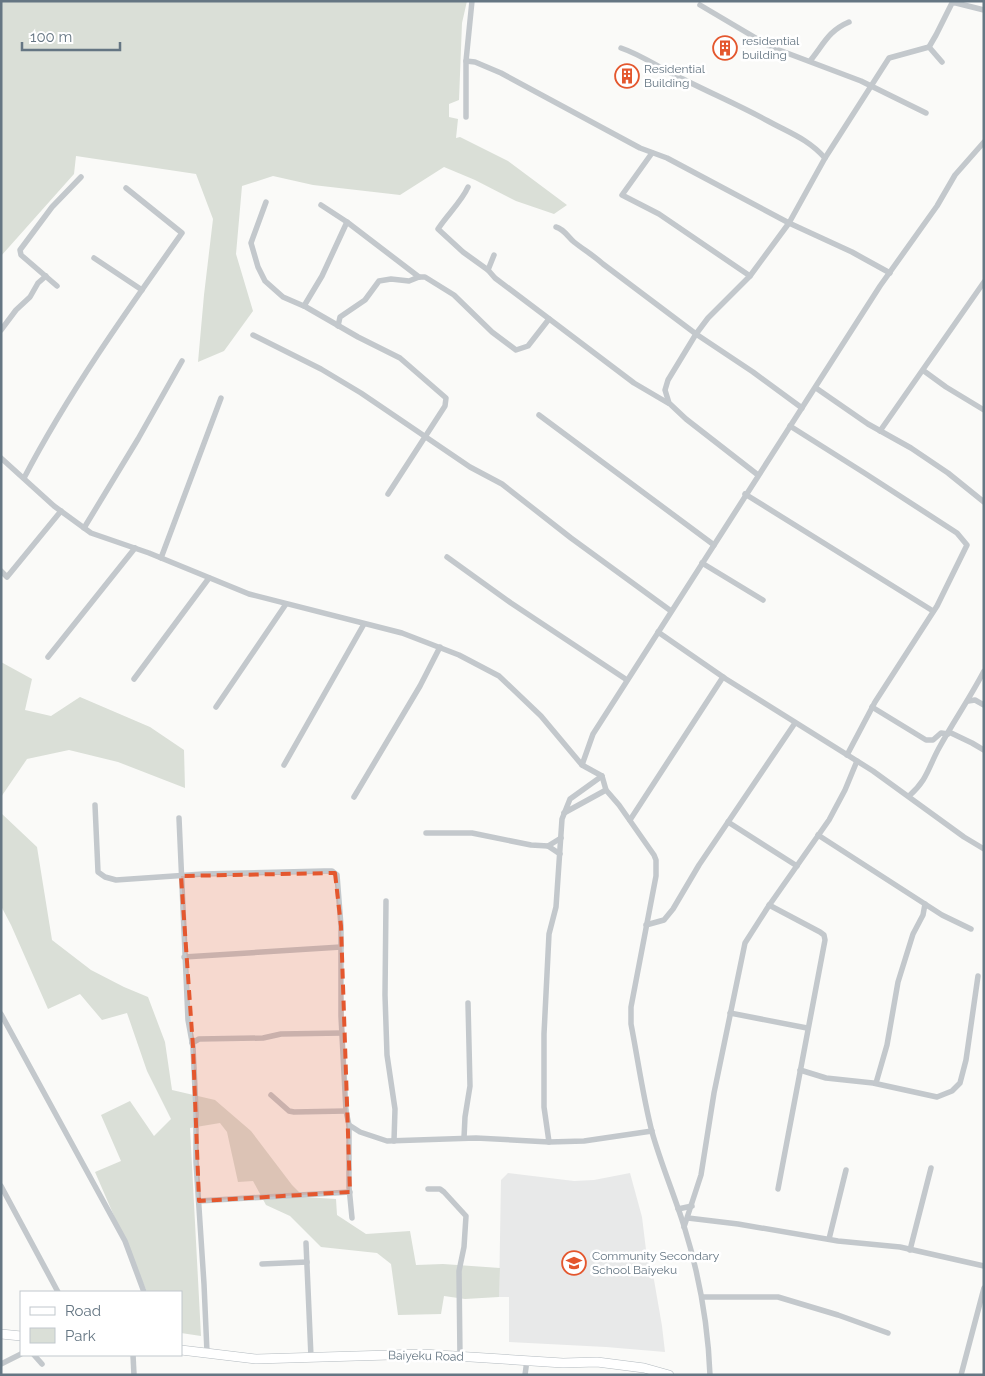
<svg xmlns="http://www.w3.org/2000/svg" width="985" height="1376" font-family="Raleway,sans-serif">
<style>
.built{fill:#e8e9e9}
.green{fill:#dadfd7}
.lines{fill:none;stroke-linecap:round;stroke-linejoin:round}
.secondary-casing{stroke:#b3babf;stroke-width:10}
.street{stroke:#c3c8cc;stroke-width:5.5}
.secondary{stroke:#fff;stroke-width:9}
.marked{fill:#e4572e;fill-opacity:0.2;stroke:#e4572e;stroke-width:4;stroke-dasharray:10 6;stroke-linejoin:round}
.labels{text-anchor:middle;stroke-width:5;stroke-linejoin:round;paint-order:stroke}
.poi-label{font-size:12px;fill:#657683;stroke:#fff;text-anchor:start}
.street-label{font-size:12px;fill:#657683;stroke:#fff}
</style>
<rect width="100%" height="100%" fill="#fafaf8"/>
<polygon class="built" points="508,1173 574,1181 594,1180 630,1173 642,1217 647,1258 654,1280 662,1326 665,1352 606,1347 509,1342 509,1297 499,1297 501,1180"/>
<g class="green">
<polygon points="1,1 467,1 462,23 459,100 449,104 449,117 458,119 456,138 460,137 508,161 567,205 554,214 516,201 475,180 444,167 400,195 313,185 273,176 242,186 236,254 253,311 224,351 198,362 204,295 213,219 196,174 76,156 74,174 1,256"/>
<polygon points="1,662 32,679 25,710 51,716 80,697 150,727 184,750 185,788 118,762 69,750 27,759 1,797"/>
<polygon points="1,813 37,847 52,940 91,970 124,987 148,997 165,1042 172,1090 215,1100 251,1131 292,1185 304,1197 336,1199 337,1215 366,1234 410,1231 416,1265 443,1264 500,1268 499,1297 465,1299 444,1296 441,1314 398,1315 391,1264 377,1253 321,1247 290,1216 266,1205 253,1181 238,1182 227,1132 220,1123 190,1128 201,1336 181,1333 181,1292 147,1292 95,1172 121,1161 101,1115 130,1101 154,1136 171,1119 147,1071 127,1013 102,1020 80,994 48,1009 11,925 1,906"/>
</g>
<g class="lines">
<g class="secondary-casing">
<g id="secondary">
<polyline points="1,1334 21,1336"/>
<polyline points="181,1350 256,1359 423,1354 563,1363 597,1362 644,1368 669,1375"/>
</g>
</g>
<g class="street">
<polyline points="700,5 771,47 861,81 926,113"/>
<polyline points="929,47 942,62"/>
<path d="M621,48C642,55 659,68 679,77C708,92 739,105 768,121C790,133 808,139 825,158"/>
<polyline points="466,61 475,62 501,73 640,148 667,158 789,223 852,252 890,273"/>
<path d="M810,61C824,44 828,31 849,22"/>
<polyline points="466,117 466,61 472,1"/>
<polyline points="652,153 622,195 659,214 750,276"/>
<path d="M468,187C462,201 447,215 438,229L463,252L488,270"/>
<polyline points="266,202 251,243 258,267 265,281 283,297 306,307 358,337 400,358 446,398 445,406 388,494"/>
<polyline points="321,205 347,222"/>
<path d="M556,227C564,229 568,237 574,242C584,250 593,255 603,264L696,334L753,372L802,408"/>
<polyline points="494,255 488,270 495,278 634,383 668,403"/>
<polyline points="94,258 142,290"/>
<polyline points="57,286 21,255 20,250 52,207 81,177"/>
<polyline points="304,306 322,276 347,222 419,277"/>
<polyline points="338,326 340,317 365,300 379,281 391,279 409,281 419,277 425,277 454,295 492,332 516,350 528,346 549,319"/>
<polyline points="1,330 16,310 30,297 38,283 46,276"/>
<polyline points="253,335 321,369 361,393 470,467 502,484 571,538 671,611"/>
<polyline points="924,371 946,387 984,410"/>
<polyline points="816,388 868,424 911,448 948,473 984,502"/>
<polyline points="539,415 714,545"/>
<polyline points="790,426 866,474 957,533 967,545 937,606 875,702 847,755"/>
<polyline points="880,431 984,282"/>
<path d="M1,458L54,506L91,533L149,553L249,594L402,633L459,655L499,676L541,716L582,765L602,776L606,790L619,805L654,855L656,860V876L631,1007V1024C638,1060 643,1097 652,1132C661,1164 674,1194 684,1226C699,1274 708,1324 710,1375"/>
<polyline points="758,475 686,419 669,403 665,390 668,380 696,334 708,318 750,276 789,223 825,158 889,58 929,47 936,35 952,3 956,3 984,10"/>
<path d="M24,478C69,392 126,312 182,233L126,188"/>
<polyline points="745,494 933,611"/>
<polyline points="84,528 138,439 182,361"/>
<polyline points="447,557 511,603 627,680"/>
<polyline points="161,558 221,398"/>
<polyline points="702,563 763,600"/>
<polyline points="1,571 7,577 61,511"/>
<polyline points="658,632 726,679 873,771 964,837 984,849"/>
<polyline points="48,657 135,548"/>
<polyline points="134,679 209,578"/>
<polyline points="968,701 975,700 984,705"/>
<polyline points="216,707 286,604"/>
<polyline points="872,707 926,740 933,740 941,733 948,734"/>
<polyline points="949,732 972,743 984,750"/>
<polyline points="284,765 364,624"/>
<polyline points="582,765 593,734 880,286 937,206 955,175 984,142"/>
<path d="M909,796C928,779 928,768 939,748C953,722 970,698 984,671"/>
<polyline points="354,797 420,686 440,647"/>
<polyline points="95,805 98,872 105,877 116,880 203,874 324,871 332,871 337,875 341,926 341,1016 346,1111 349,1125 349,1187 352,1218"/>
<polyline points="564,813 606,790"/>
<polyline points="179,818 188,1020 193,1047 196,1111 196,1162 204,1284 207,1352"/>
<polyline points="630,820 723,677"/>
<polyline points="728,822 797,866"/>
<polyline points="426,833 472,833 531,845 548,846 560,854"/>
<polyline points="818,835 942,915 971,929"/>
<polyline points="548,846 561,838"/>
<polyline points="386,901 385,995 387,1055 395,1109 394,1141"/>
<polyline points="769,905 820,932 824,935 825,940 778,1189"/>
<polyline points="646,925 664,920 673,909 699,865 795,723"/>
<polyline points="184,957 341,947"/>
<polyline points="730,1013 807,1028"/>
<polyline points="1,1014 125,1241 144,1292"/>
<polyline points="192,1043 199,1039 263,1038 281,1034 342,1033"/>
<polyline points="800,1070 826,1078 873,1083 937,1097 952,1091 960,1083 966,1060 978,976"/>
<polyline points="876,1083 887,1045 898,982 913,934 923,915 925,904"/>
<polyline points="271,1095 289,1111 294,1112 346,1111"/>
<polyline points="349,1125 360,1132 387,1141 476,1138 549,1142 584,1141 652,1131"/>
<polyline points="464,1138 465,1117 470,1086 468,1003"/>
<polyline points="549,1142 544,1107 544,1034 549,934 556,907 562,819 570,799 602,776"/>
<polyline points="1,1186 58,1292"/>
<polyline points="428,1189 440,1189 444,1192 466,1216 464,1247 459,1271 460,1357"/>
<polyline points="199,1201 350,1192"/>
<polyline points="678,1209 692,1206"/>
<polyline points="688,1218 738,1224 838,1241 900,1247 984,1266"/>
<polyline points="684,1227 701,1175 714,1093 745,943 768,907 829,820 845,790 857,761"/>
<polyline points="829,1239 846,1170"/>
<polyline points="306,1243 311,1357"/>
<polyline points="910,1250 931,1168"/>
<polyline points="262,1264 307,1262"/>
<polyline points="702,1297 778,1297 838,1315 888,1333"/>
<polyline points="34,1355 42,1364"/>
<polyline points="133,1355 134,1375"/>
<polyline points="1,1364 21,1354"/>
<polyline points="525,1375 527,1360"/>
<polyline points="961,1375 984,1288"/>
</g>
<use href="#secondary" class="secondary"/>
</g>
<path class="marked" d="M335,873L341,926L350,1192L199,1201L193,1047L181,876Z"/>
<defs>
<g id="building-ring" transform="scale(1.25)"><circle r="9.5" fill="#fff" stroke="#e4572e" stroke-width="1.5"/><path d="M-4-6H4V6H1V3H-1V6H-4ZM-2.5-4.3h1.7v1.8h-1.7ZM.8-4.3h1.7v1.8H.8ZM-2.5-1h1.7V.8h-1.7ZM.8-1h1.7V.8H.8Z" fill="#e4572e"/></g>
<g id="school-ring" transform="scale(1.25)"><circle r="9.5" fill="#fff" stroke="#e4572e" stroke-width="1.5"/><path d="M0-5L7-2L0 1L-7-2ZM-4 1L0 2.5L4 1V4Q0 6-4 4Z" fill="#e4572e"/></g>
</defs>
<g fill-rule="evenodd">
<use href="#building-ring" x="725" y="48"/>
<use href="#building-ring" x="627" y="76"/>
<use href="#school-ring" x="574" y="1263"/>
</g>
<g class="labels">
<g class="poi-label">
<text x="742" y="45">residential<tspan x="742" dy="14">building</tspan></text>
<text x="644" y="73">Residential<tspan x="644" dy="14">Building</tspan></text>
<text x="592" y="1260">Community Secondary<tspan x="592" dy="14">School Baiyeku</tspan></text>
</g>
<g class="street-label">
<text transform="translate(426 1356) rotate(1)" y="4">Baiyeku Road</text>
</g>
</g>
<rect width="985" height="1376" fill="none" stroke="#657683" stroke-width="5"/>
<rect x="20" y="1291" width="162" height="65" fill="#ffffff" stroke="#c1c8cd"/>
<rect x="30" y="1307" width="25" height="8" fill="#ffffff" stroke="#c1c8cd"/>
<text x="65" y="1316" font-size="15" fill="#657683">Road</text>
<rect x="30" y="1328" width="25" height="15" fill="#dadfd7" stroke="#c1c8cd"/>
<text x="65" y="1341" font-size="15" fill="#657683">Park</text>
<path d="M22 42v8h98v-8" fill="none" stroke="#657683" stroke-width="2.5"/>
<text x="30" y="42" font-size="15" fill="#657683" stroke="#ffffff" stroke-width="4" paint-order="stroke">100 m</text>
</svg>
